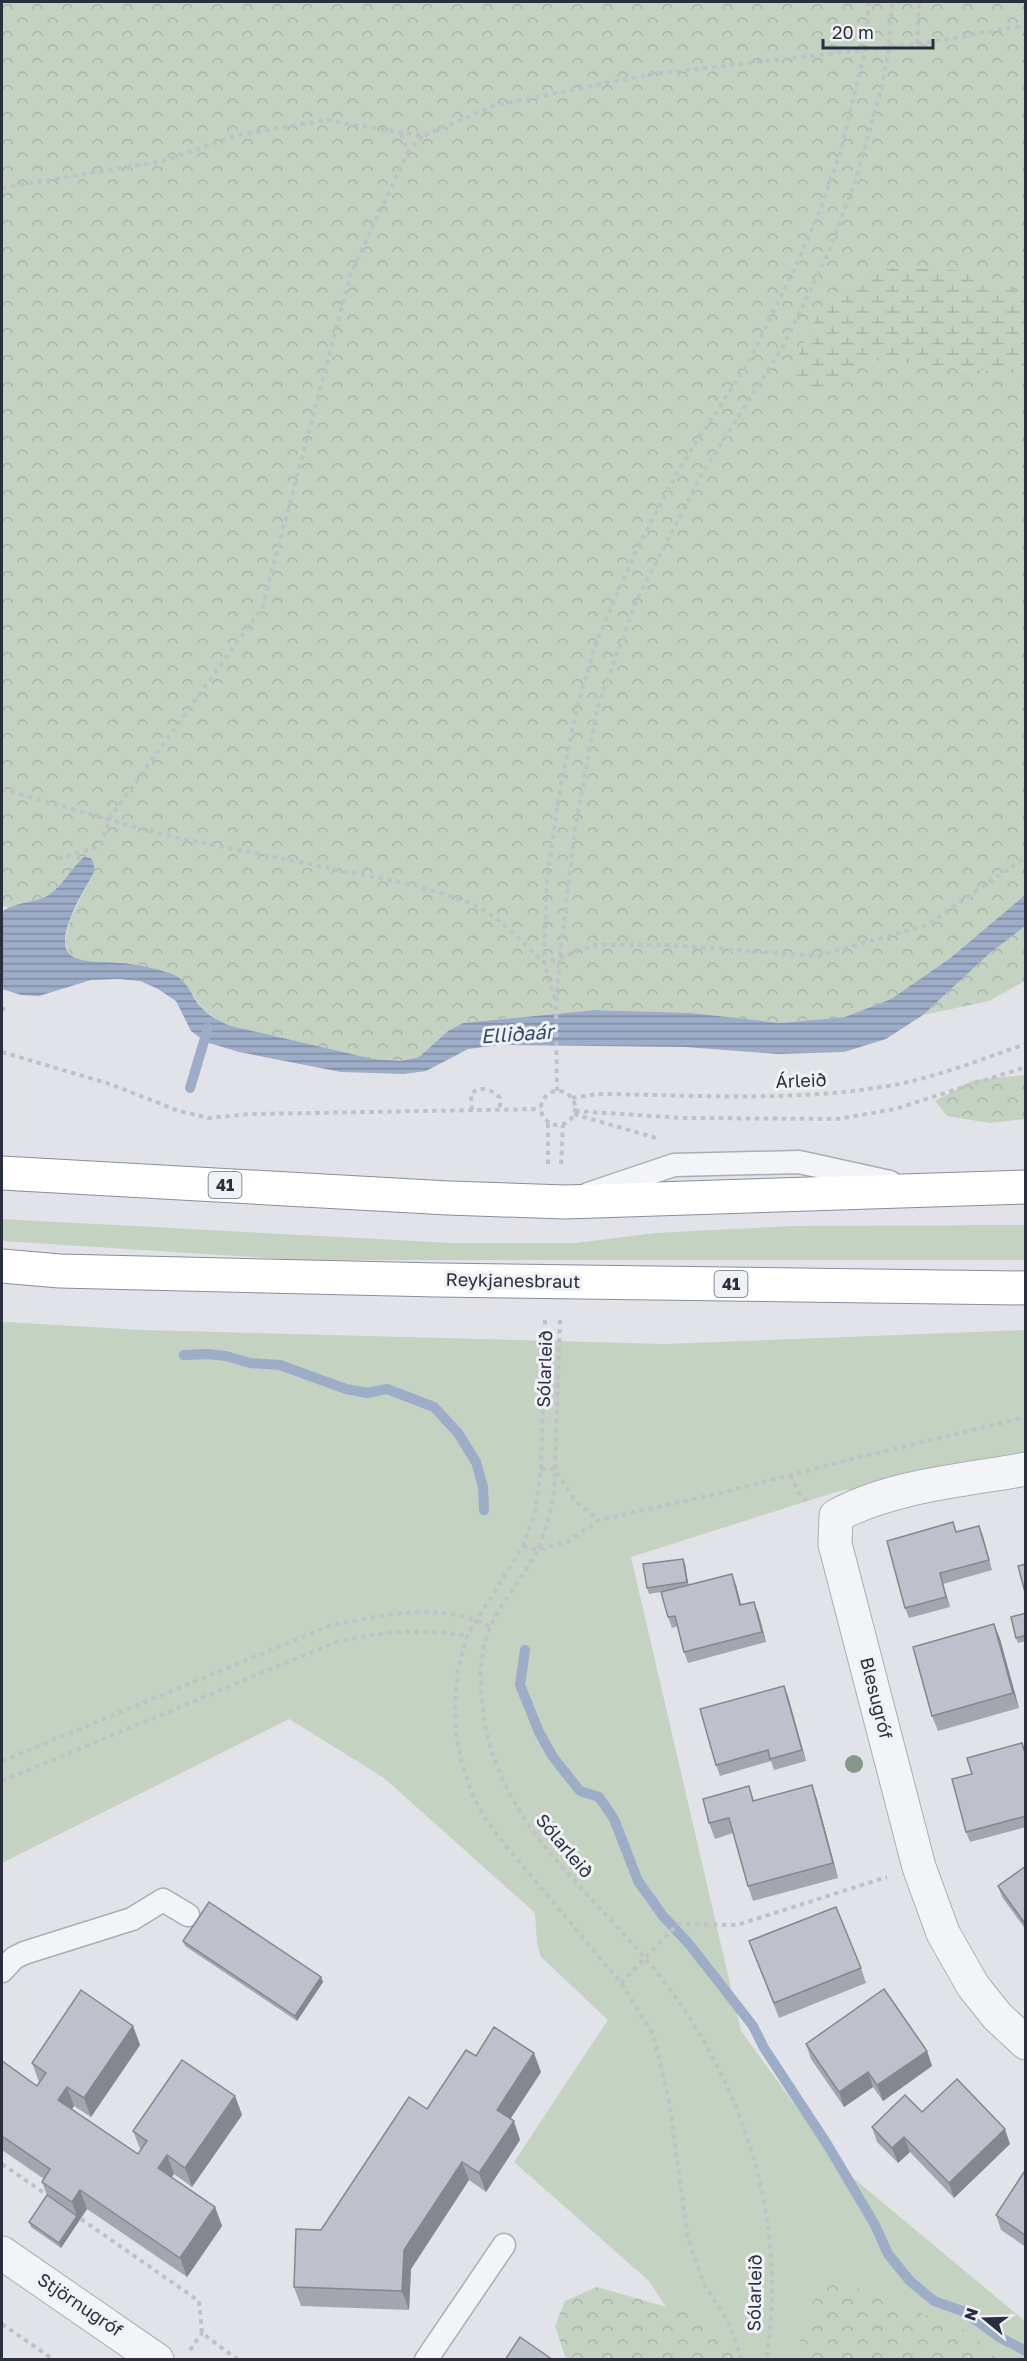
<svg xmlns="http://www.w3.org/2000/svg" width="1027" height="2361" font-family="'Golos Text',sans-serif">
<style>
.green{fill:#c4d2c2}
.forest{fill:url(#forest-crowns)}
.wetland{fill:url(#wetland-marsh)}
.water{fill:url(#water-rules)}
.lines{fill:none;stroke-linecap:round;stroke-linejoin:round}
.stream{stroke:#9dacc7;stroke-width:10}
.lane-casing{stroke:#aaadb6;stroke-width:25}
.street-casing{stroke:#aaadb6;stroke-width:35}
.highway-casing{stroke:#888e9f;stroke-width:35}
.path{stroke:#bfc1c7;stroke-width:4;stroke-dasharray:4.5 4.5;stroke-linecap:butt}
.lane{stroke:#f3f4f7;stroke-width:22}
.street{stroke:#f3f4f7;stroke-width:33}
.highway{stroke:#fff;stroke-width:33}
.tree{fill:#859887}
.wall{fill:#a3a6af}
.shaded-wall{fill:#85878e}
.building{fill:#bec1cb;stroke:#85878e;stroke-width:1.5}
.labels{text-anchor:middle;stroke-width:6;stroke-linejoin:round;paint-order:stroke}
.shield{fill:#f0f2f6;stroke:#656a77;stroke-width:1.5}
.shield-label{font-size:16px;font-weight:bold;fill:#2a2f40}
.street-label{font-size:18px;fill:#2a2f40;stroke:#f0f2f6}
.water-label{font-size:20px;font-style:italic;fill:#354872;stroke:#f0f2f6}
</style>
<defs>
<pattern id="forest-crowns" width="20" height="18" patternUnits="userSpaceOnUse" patternTransform="scale(1.5)"><rect width="20" height="18" fill="#c4d2c2"/><path d="M2 6a3 3 0 1 1 6 0M12 15a3 3 0 1 1 6 0" fill="none" stroke="#a9b5a8"/></pattern>
<pattern id="wetland-marsh" width="20" height="14" patternUnits="userSpaceOnUse" patternTransform="scale(1.5)"><rect width="20" height="14" fill="#c4d2c2"/><path d="M1 5h8M5 5V1M11 12h8M15 12V8" fill="none" stroke="#a9b5a8"/></pattern>
<pattern id="water-rules" width="6" height="5" patternUnits="userSpaceOnUse" patternTransform="scale(1.5)"><rect width="6" height="5" fill="#9dacc7"/><path d="M0 2.5h6" fill="none" stroke="#808ca3"/></pattern>
</defs>
<rect width="100%" height="100%" fill="#e1e3e9"/>
<g class="green">
<polygon points="2,1219 453,1243 575,1243 655,1233 791,1226 1025,1225 1026,1260 300,1260 2,1241"/>
<polygon points="6,1322 142,1330 665,1344 1025,1330 1025,1456 892,1484 839,1491 631,1557 741,2031 840,2167 1025,2321 1025,2359 679,2359 674,2319 649,2281 514,2162 608,2020 541,1957 537,1943 535,1913 384,1778 289,1719 2,1863 2,1323"/>
</g>
<g class="forest">
<path d="M2,2H1025V294L965,271L815,391L869,360L1025,374V895L949,959L891,999L845,1017L781,1023L691,1013L595,1010L499,1019L463,1023L448,1031L419,1057L401,1061L373,1059L231,1026C214,1019 203,1011 193,995L120,962L80,961L69,953L65,941L70,919L95,870L92,859L86,856C72,867 64,886 49,895C38,902 20,904 8,907L2,906Z"/>
<polygon points="1025,926 1025,981 989,1001 923,1015 990,953"/>
<polygon points="1025,1075 1025,1119 990,1123 947,1116 935,1101 974,1080"/>
<polygon points="834,2279 972,2333 997,2359 805,2359 800,2341 815,2296"/>
<polygon points="597,2287 705,2318 733,2348 734,2359 566,2359 555,2326 565,2301"/>
</g>
<polygon class="wetland" points="881,267 966,271 1025,294 1025,374 869,360 815,391 787,379 825,299"/>
<path class="water" d="M85,856L92,859L95,870C87,886 76,902 70,919C51,970 91,959 122,963C138,965 156,968 172,974C188,980 190,995 201,1007C210,1017 219,1021 231,1026L373,1059L401,1061L419,1057L448,1031L463,1023L595,1010L691,1013L781,1023L845,1017L891,999L949,959L1025,895V926L990,953L923,1015L886,1039L844,1052L777,1054L685,1047L499,1045L468,1049L426,1071L404,1074L341,1072L239,1052L206,1042L191,1031L176,1001L158,989L140,981L118,979L91,980L39,996L21,995L2,989V912C15,901 36,904 50,894C64,884 72,867 85,856Z"/>
<g class="lines">
<g class="stream">
<polyline points="190,1088 208,1028"/>
<polyline points="184,1355 207,1354 226,1356 250,1363 280,1365 346,1389 367,1393 387,1389 434,1407 458,1433 476,1462 483,1487 484,1510"/>
<polyline points="525,1650 520,1685 539,1732 553,1757 580,1791 599,1797 614,1819 638,1881 663,1916 689,1944 753,2026 764,2048 827,2144 875,2225 888,2254 910,2281 934,2301 965,2312 999,2337 1026,2351"/>
</g>
<g class="lane-casing">
<g id="lane">
<polyline points="588,1194 674,1165 799,1162 890,1182"/>
<polyline points="2,1971 14,1958 24,1953 132,1919 163,1900 188,1915"/>
<polyline points="426,2360 504,2245"/>
</g>
</g>
<g class="street-casing">
<g id="street">
<path d="M1026,1469C965,1480 890,1486 836,1516L835,1544L919,1867L943,1933L973,1986L997,2016L1026,2043"/>
<polyline points="2,2253 157,2360"/>
</g>
</g>
<g class="highway-casing">
<g id="highway">
<polyline points="2,1173 448,1198 565,1202 1026,1187"/>
<polyline points="2,1266 60,1271 437,1280 1026,1288"/>
</g>
</g>
<g class="path">
<polyline points="917,44 919,2"/>
<polyline points="401,134 408,152 423,136"/>
<polyline points="2,188 163,161 237,135 325,120 423,136 496,105 652,74 925,43 1026,25"/>
<path d="M2,789L160,834L413,885C437,892 466,899 488,913C509,926 526,946 544,963L597,945H668L818,956L927,925L1026,857"/>
<polyline points="58,859 94,848 102,843 109,819 262,608 351,273 408,152"/>
<polyline points="555,999 544,963 547,880 558,801 577,707 596,643 634,555 679,469 748,363 798,261 821,208 840,154 865,50 869,2"/>
<polyline points="2,1011 5,1006"/>
<polyline points="2,1052 110,1084 179,1111 208,1118 251,1114 541,1109"/>
<circle cx="558" cy="1108" r="17"/>
<polyline points="557,1091 556,1003 560,956 575,829 597,709 637,599 703,472 781,350 828,254 856,179 882,86 889,48 892,2"/>
<path d="M572,1098L598,1094C700,1095 804,1103 904,1083C945,1074 985,1058 1026,1044"/>
<path d="M472,1110L471,1094C480,1085 492,1089 500,1098V1109"/>
<polyline points="575,1111 683,1118 838,1119 895,1109 1026,1067"/>
<polyline points="574,1114 656,1138"/>
<polyline points="548,1164 548,1122"/>
<polyline points="561,1164 563,1125"/>
<polyline points="545,1320 541,1469 535,1511 523,1546 467,1636 458,1669 455,1703 456,1734 462,1764 472,1794 487,1821 506,1846 621,1983 653,2034 669,2101 688,2239 704,2284 729,2323 742,2360"/>
<path d="M560,1320L554,1493C550,1512 546,1531 538,1549C523,1580 494,1608 485,1642C480,1660 480,1682 482,1700C491,1814 576,1877 645,1958C739,2068 790,2214 766,2360"/>
<polyline points="541,1469 555,1469 575,1501 599,1520"/>
<polyline points="791,1475 798,1492 807,1501"/>
<polyline points="523,1546 537,1550 567,1542 599,1520 721,1493 844,1461 1026,1417"/>
<path d="M2,1761L329,1626C381,1615 441,1601 491,1627"/>
<path d="M2,1781L336,1642C380,1632 422,1628 467,1636"/>
<polyline points="621,1983 678,1924 737,1925 887,1877"/>
<polyline points="2,2164 50,2197"/>
<polyline points="81,2219 199,2301 202,2333 238,2360"/>
<polyline points="2,2324 54,2360"/>
<polyline points="190,2350 202,2333"/>
</g>
<use href="#lane" class="lane"/>
<use href="#street" class="street"/>
<use href="#highway" class="highway"/>
</g>
<circle class="tree" cx="854" cy="1764" r="9"/>
<g class="wall">
<polygon points="979,1526 992,1570 943,1584 950,1607 909,1618 905,1608 957,1532"/>
<polygon points="685,1564 688,1585 736,1585 741,1605 758,1612 766,1642 688,1663 684,1652 678,1626 672,1628 668,1617 666,1591 649,1594 647,1588"/>
<polygon points="1026,1613 1026,1641 1018,1643 1016,1638"/>
<polygon points="994,1624 1000,1639 1019,1708 938,1731 932,1716"/>
<polygon points="784,1686 806,1761 774,1770 771,1761 720,1776 716,1765"/>
<polygon points="1022,1743 1026,1752 1026,1827 970,1842 966,1832 972,1774"/>
<polygon points="812,1785 817,1800 838,1878 753,1901 748,1886 733,1833 715,1839 709,1823 749,1786 754,1801"/>
<polygon points="1026,1866 1026,1930 1002,1897 998,1886"/>
<polygon points="183,1941 321,1977 323,1982 297,2021 185,1946"/>
<polygon points="749,1941 861,1968 866,1983 779,2018"/>
<polygon points="133,2026 140,2045 91,2117 74,2106 72,2109 138,2154 141,2151 133,2131 235,2096 242,2115 192,2187 174,2174 171,2178 215,2207 222,2226 187,2277 87,2209 61,2248 31,2227 29,2222 47,2195 42,2182 44,2179 2,2150 2,2061 37,2086 39,2082 32,2063"/>
<polygon points="806,2044 927,2051 932,2066 883,2101 873,2087 844,2107 811,2059"/>
<polygon points="476,2056 541,2072 510,2119 520,2140 486,2192 469,2180 411,2269 409,2310 301,2306 294,2287 321,2230 427,2109"/>
<polygon points="922,2112 1010,2144 954,2198 910,2152 898,2163 877,2142 872,2127"/>
<polygon points="1026,2169 1026,2247 1001,2230 996,2215"/>
</g>
<g class="shaded-wall">
<polygon points="979,1526 983,1536 992,1570 989,1560"/>
<polygon points="683,1559 685,1564 689,1588 687,1582"/>
<polygon points="940,1573 943,1584 950,1607 946,1597"/>
<polygon points="732,1574 736,1585 744,1616 740,1605"/>
<polygon points="754,1602 758,1612 766,1642 762,1632"/>
<polygon points="994,1624 1000,1639 1019,1708 1013,1693"/>
<polygon points="784,1686 788,1696 806,1761 802,1750"/>
<polygon points="812,1785 817,1800 838,1878 833,1863"/>
<polygon points="321,1977 323,1982 297,2021 295,2016"/>
<polygon points="133,2026 140,2045 91,2117 84,2098"/>
<polygon points="927,2051 932,2066 883,2101 877,2085"/>
<polygon points="534,2053 541,2072 504,2129 497,2110"/>
<polygon points="868,2072 873,2087 844,2107 839,2092"/>
<polygon points="67,2087 74,2106 65,2119 58,2100"/>
<polygon points="235,2096 242,2115 192,2187 185,2168"/>
<polygon points="514,2121 520,2140 486,2192 479,2173"/>
<polygon points="1005,2129 1010,2144 954,2198 949,2183"/>
<polygon points="904,2137 910,2152 898,2163 892,2148"/>
<polygon points="167,2155 174,2174 165,2187 158,2168"/>
<polygon points="462,2162 469,2180 411,2269 409,2310 402,2291 404,2250"/>
<polygon points="80,2190 87,2209 61,2248 59,2243 77,2216 72,2202"/>
<polygon points="215,2207 222,2226 187,2277 180,2258"/>
</g>
<g class="building">
<polygon points="953,1522 956,1532 979,1526 989,1560 940,1573 946,1597 905,1608 887,1541"/>
<polygon points="683,1559 687,1582 647,1588 643,1564"/>
<polygon points="1026,1564 1026,1596 1018,1566"/>
<polygon points="732,1574 740,1605 754,1602 762,1632 684,1652 675,1616 668,1617 661,1592"/>
<polygon points="1026,1613 1026,1635 1016,1638 1011,1617"/>
<polygon points="994,1624 1013,1693 932,1716 913,1647"/>
<polygon points="784,1686 802,1750 770,1759 768,1750 716,1765 700,1709"/>
<polygon points="1022,1743 1026,1756 1026,1816 966,1832 952,1779 972,1774 967,1758"/>
<polygon points="812,1785 833,1863 748,1886 729,1818 709,1823 703,1799 749,1786 753,1801"/>
<polygon points="1026,1866 1026,1925 998,1886"/>
<polygon points="209,1902 321,1977 295,2016 183,1941"/>
<polygon points="836,1907 861,1968 774,2003 749,1941"/>
<polygon points="884,1989 927,2051 877,2085 868,2072 839,2092 806,2044"/>
<polygon points="81,1990 133,2026 84,2098 67,2087 58,2100 138,2154 147,2141 133,2131 182,2060 235,2096 185,2168 167,2155 158,2168 215,2207 180,2258 80,2190 72,2202 42,2182 50,2169 2,2136 2,2061 37,2086 46,2073 32,2063"/>
<polygon points="494,2027 534,2053 497,2110 514,2121 479,2173 462,2162 404,2250 402,2291 294,2287 296,2229 321,2230 409,2097 427,2109 466,2050 476,2056"/>
<polygon points="957,2079 1005,2129 949,2183 904,2137 892,2148 872,2127 905,2095 922,2112"/>
<polygon points="1026,2169 1026,2234 1025,2235 996,2215"/>
<polygon points="47,2195 77,2216 59,2243 29,2222"/>
<polygon points="520,2337 553,2360 505,2360"/>
</g>
<g class="labels">
<g class="shield">
<rect x="208.5" y="1172" width="33" height="26" rx="4.5"/>
<rect x="714.5" y="1271" width="33" height="26" rx="4.5"/>
</g>
<g class="shield-label">
<text x="225" y="1191">41</text>
<text x="731" y="1290">41</text>
</g>
<g class="street-label">
<text transform="translate(801 1081) rotate(-2)" y="6">Árleið</text>
<text transform="translate(513 1281) rotate(1)" y="6">Reykjanesbraut</text>
<text transform="translate(545 1369) rotate(-88)" y="6">Sólarleið</text>
<text transform="translate(876 1698) rotate(76)" y="6">Blesugróf</text>
<text transform="translate(564 1846) rotate(50)" y="6">Sólarleið</text>
<text transform="translate(755 2293) rotate(-89)" y="6">Sólarleið</text>
<text transform="translate(80 2305) rotate(34)" y="6">Stjörnugróf</text>
</g>
<g class="water-label">
<text transform="translate(517 1034) rotate(-4)" y="7">Elliðaár</text>
</g>
</g>
<rect width="1027" height="2361" fill="none" stroke="#2a2f40" stroke-width="6"/>
<g transform="translate(985 2319) rotate(289)" stroke="#f0f2f6" stroke-width="4.5" paint-order="stroke">
<path d="M0-4.5L10 22L0 15L-10 22Z" fill="#2a2f40"/>
<text y="-9" font-size="16" font-weight="bold" text-anchor="middle" fill="#2a2f40">N</text>
</g>
<path d="M823 39v9h110v-9" fill="none" stroke="#2a2f40" stroke-width="3"/>
<text x="832" y="39" font-size="18" fill="#2a2f40" stroke="#f0f2f6" stroke-width="4.5" paint-order="stroke">20 m</text>
</svg>
